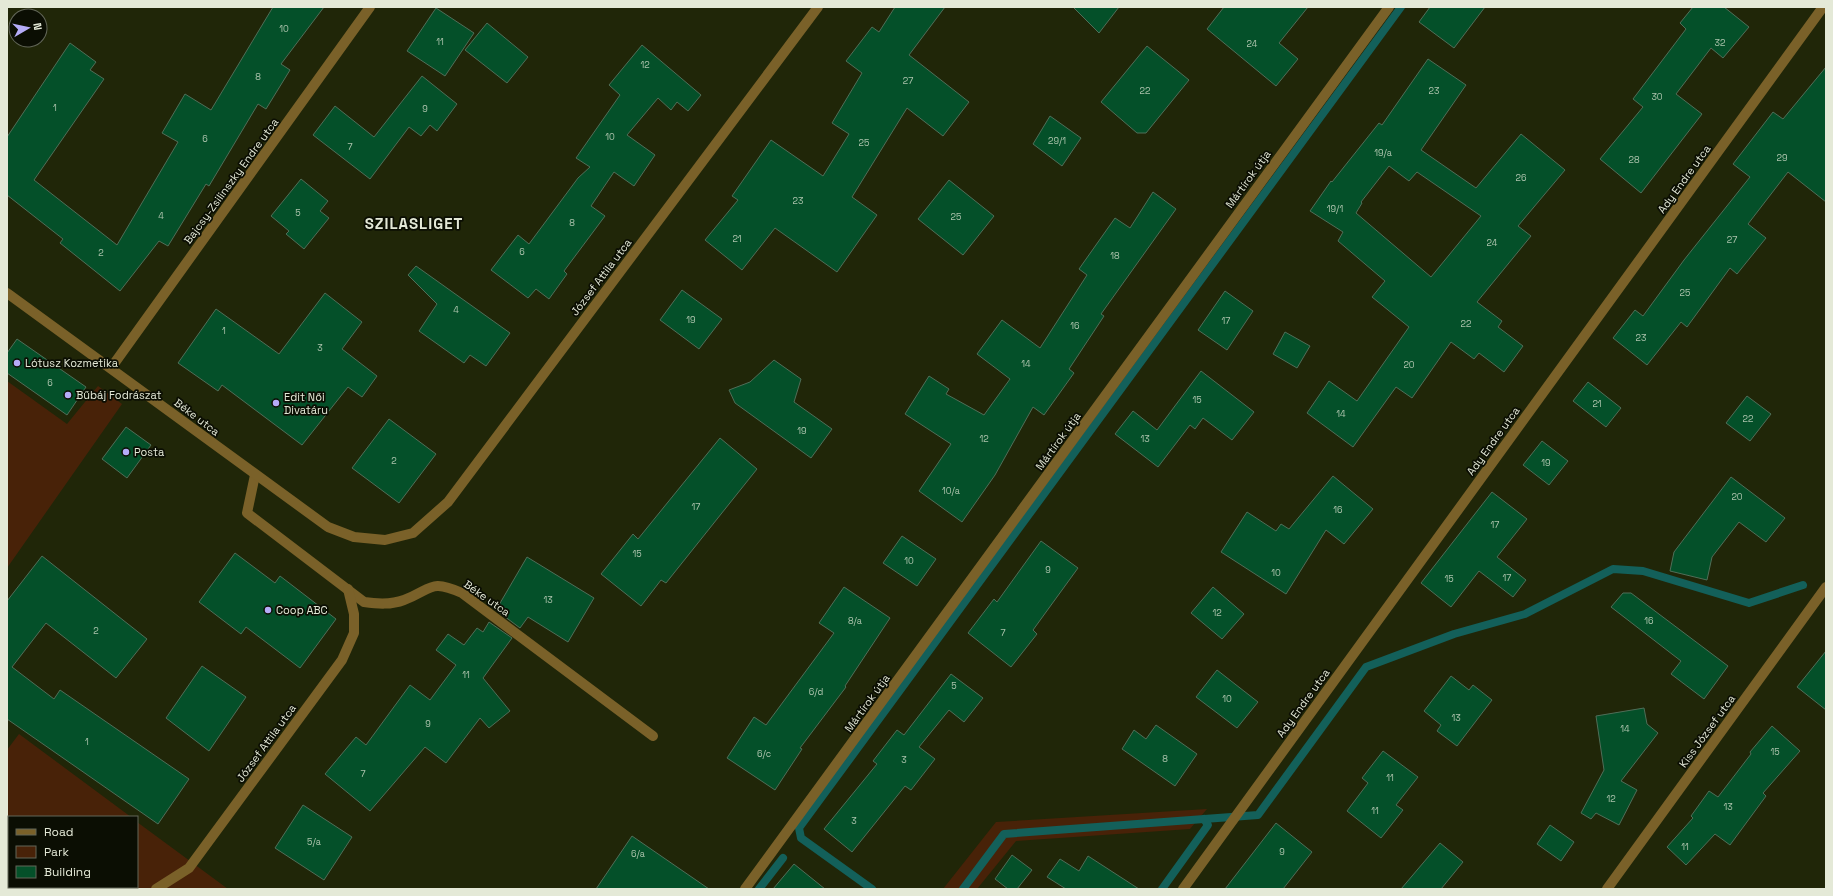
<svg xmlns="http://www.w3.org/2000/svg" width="1833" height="896" font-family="'Space Grotesk',sans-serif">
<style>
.green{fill:#482208}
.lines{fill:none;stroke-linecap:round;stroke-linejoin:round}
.stream{stroke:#13605a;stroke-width:8}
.building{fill:#045029;stroke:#506e58;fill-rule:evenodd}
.minor{stroke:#7a6129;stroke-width:10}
.tertiary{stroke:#7a6129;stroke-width:10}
.poi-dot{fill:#b5acf8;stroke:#0b0e03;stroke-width:1.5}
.labels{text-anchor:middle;stroke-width:3.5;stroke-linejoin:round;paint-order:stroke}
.number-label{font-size:9px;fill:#acc3ac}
.street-label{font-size:11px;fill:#e4e9d7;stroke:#0b0e03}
.poi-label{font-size:11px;fill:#e4e9d7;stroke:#0b0e03;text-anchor:start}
.district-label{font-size:15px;font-weight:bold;letter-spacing:1px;fill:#e4e9d7;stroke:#0b0e03}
</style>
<rect width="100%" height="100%" fill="#202608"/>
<g class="green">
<polygon points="7,381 67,424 98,386 122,404 7,568"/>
<polygon points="19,734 131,817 9,817 9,887 137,887 137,822 228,889 7,889 7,750"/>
<polygon points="1207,809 1190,829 1016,841 977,889 943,889 996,822"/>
</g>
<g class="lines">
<g class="stream">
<polyline points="759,889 783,858"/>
<polyline points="872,889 801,838 799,828 1401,7"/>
<polyline points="963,889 1004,834 1258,815 1366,667 1454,634 1525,614 1613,569 1643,571 1749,603 1803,585"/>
<polyline points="1162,889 1208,825 1204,819"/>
</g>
</g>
<g class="building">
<polygon points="273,7 324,7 281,64 290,70 266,109 258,104 209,186 206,184 168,246 159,241 120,291 60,243 63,239 7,195 7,137 70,43 96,62 90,70 104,79 34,180 117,245 178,142 162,133 185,94 211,110"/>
<polygon points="895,7 945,7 909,55 969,102 943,136 907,108 852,197 877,215 837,272 775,228 742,270 705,240 738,200 732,196 771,140 823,176 849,134 832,123 862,73 846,61 872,27 879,32"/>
<polygon points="1073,7 1119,7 1099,33"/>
<polygon points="1224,7 1308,7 1279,43 1298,59 1276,86 1207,29"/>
<polygon points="1430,7 1485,7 1454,48 1419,22"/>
<polygon points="1693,7 1724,7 1749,27 1723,58 1711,48 1676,94 1702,114 1641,193 1600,159 1643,107 1633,99 1686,29 1680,23"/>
<polygon points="436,8 474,33 445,76 407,51"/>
<polygon points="487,23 528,57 507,83 465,50"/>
<polygon points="642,45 701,95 688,111 677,102 671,110 658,98 627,135 655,155 634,186 614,172 591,206 605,216 564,271 567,274 549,299 536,289 528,298 491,270 518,235 529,244 578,178 590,167 576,158 620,95 609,85"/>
<polygon points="1147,46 1189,80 1146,133 1137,133 1101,102"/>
<path d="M1428,59L1466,85L1421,150L1476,188L1521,134L1565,170L1518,226L1531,236L1477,302L1502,321L1498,327L1523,346L1504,372L1479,353L1474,359L1451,342L1412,398L1396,387L1353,447L1307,413L1329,381L1357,401L1409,327L1372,297L1385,281L1338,241L1343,232L1310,211L1331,181L1332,182L1379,123L1382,125ZM1389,166L1409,181L1417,172L1481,216L1431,277L1356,213L1362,203L1361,202Z"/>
<polygon points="1826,67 1826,202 1788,172 1748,224 1766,238 1737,274 1730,268 1687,327 1681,322 1647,365 1613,338 1635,310 1643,316 1684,260 1750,177 1733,164 1773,112 1783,119"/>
<polygon points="422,76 457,104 437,131 430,125 421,136 409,127 370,179 313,135 335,106 374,137"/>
<polygon points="1050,116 1081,138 1062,166 1033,144"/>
<polygon points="301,179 328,201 320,211 329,218 304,249 286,234 289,231 271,216"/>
<polygon points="949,180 994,216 963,255 918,219"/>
<polygon points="1153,192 1176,209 1101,314 1104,316 1069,369 1074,373 1044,415 1033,407 995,475 962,522 919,491 951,444 905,414 929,376 949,389 946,394 984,415 1010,379 977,354 1002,320 1040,348 1087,275 1079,269 1115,218 1130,228"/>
<polygon points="416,266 510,333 486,366 470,355 464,363 419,331 437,304 408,275"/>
<polygon points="682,290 722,319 699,349 660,320"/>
<polygon points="1225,291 1253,311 1227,350 1198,330"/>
<polygon points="325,293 362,322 342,349 377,376 362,397 348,387 302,445 222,385 218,391 178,363 216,309 279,354"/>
<polygon points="1285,332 1310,346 1297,368 1273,354"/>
<polygon points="17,339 86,387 67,415 7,373 7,353"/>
<polygon points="774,360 801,379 794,402 832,429 811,458 735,403 729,390 750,382"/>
<polygon points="1201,371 1254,412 1232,440 1203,418 1195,429 1190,425 1158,467 1115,434 1133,411 1157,430"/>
<polygon points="1588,382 1621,408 1606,427 1573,401"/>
<polygon points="1747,396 1771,414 1750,441 1726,423"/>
<polygon points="389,419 436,454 399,503 352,468"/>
<polygon points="126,427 151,445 127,478 102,459"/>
<polygon points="720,438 757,469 666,583 661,580 641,606 601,574 633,534 638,539"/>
<polygon points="1542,441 1568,461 1549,485 1523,465"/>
<polygon points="1333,476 1373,509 1344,544 1326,530 1286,594 1221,552 1247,512 1276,531 1281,524 1289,529"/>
<polygon points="1731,477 1785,518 1766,542 1739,522 1712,557 1707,580 1670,571 1674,552"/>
<polygon points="1492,492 1527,519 1497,557 1526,580 1513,597 1479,571 1451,607 1421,583"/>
<polygon points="902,536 936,559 917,586 883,563"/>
<polygon points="1041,541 1078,568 1033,630 1037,634 1011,667 968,633 994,599 997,602"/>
<polygon points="235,553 275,583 280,576 336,619 300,668 246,627 241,634 199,602"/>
<polygon points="42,556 147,639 116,678 46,623 12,667 54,699 60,690 189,779 158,824 7,719 7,601"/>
<polygon points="527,557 594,598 568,642 528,617 520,628 496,610"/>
<polygon points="844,587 890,618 845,686 846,687 800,748 802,749 775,790 727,758 754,717 766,725 834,633 819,623"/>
<polygon points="1213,587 1244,614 1222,639 1191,613"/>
<polygon points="1623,593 1631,593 1728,666 1704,699 1671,674 1681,661 1611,607"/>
<polygon points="489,622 512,638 483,678 510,711 489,728 480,718 446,763 425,747 370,811 325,774 356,737 366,745 410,685 430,700 456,665 436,650 448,634 464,645 477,628 483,632"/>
<polygon points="1826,651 1826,710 1797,687"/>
<polygon points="202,666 246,697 209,751 166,718"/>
<polygon points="1217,670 1258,702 1237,728 1196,697"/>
<polygon points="951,674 983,698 964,722 949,710 919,747 935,759 911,790 905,786 852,852 824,829 877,764 873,761 897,730 904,735"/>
<polygon points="1451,676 1469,690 1473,685 1492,700 1457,746 1437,731 1441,725 1424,711"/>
<polygon points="1644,708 1647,724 1658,733 1621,781 1637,790 1619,825 1596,813 1591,819 1581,813 1604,770 1596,716"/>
<polygon points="1156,725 1197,754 1175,786 1122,749 1134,730 1146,739"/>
<polygon points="1772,726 1800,751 1763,793 1766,796 1730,845 1715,834 1686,865 1667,847 1693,818 1691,816 1709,791 1718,797 1751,754 1750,752"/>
<polygon points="1383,751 1418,777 1396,805 1403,810 1381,838 1347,811 1368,783 1362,778"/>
<polygon points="303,805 352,837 324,880 275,848"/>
<polygon points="1276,823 1312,852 1283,889 1225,889"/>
<polygon points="1550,825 1574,842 1561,861 1537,844"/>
<polygon points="632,836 709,889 596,889"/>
<polygon points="1440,843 1463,862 1441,889 1401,889"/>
<polygon points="1012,855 1032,870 1017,889 1008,889 995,879"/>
<polygon points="1088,856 1139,889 1066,889 1047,877 1060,859 1079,871"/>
<polygon points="794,864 825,889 773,889"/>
</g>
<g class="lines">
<g class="minor">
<polyline points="111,368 370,7"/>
<path d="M255,475L247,513L364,602C378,604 391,605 404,600C432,590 429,578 462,593L653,736"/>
<polyline points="156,889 189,868 342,660 354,633 354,614 348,589"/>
<polyline points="745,889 1389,7"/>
<polyline points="1183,889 1823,7"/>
<polyline points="1607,889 1826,587"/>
</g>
<polyline class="tertiary" points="7,293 328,527 354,537 385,540 413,533 448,502 818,7"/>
</g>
<g class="poi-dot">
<circle cx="17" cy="363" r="4"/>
<circle cx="68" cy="395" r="4"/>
<circle cx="276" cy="403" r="4"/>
<circle cx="126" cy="452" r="4"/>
<circle cx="268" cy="610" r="4"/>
</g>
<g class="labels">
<g class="number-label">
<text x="284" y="32">10</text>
<text x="440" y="45">11</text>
<text x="1720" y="46">32</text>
<text x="1252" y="47">24</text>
<text x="645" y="68">12</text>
<text x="258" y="80">8</text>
<text x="908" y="84">27</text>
<text x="1145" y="94">22</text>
<text x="1434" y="94">23</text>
<text x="1657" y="100">30</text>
<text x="55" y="111">1</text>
<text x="425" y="112">9</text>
<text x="610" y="140">10</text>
<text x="205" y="142">6</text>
<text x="1057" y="144">29/1</text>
<text x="864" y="146">25</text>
<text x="350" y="150">7</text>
<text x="1383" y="156">19/a</text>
<text x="1782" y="161">29</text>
<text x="1634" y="163">28</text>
<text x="1521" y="181">26</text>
<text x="798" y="204">23</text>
<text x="1335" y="212">19/1</text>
<text x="298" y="216">5</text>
<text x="161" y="219">4</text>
<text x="956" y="220">25</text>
<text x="572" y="226">8</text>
<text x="737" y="242">21</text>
<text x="1732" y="243">27</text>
<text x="1492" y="246">24</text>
<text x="522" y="255">6</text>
<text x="101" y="256">2</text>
<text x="1115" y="259">18</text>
<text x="1685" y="296">25</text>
<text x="456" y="313">4</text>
<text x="691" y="323">19</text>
<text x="1226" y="324">17</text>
<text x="1466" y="327">22</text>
<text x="1075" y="329">16</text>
<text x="224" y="334">1</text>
<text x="1641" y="341">23</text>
<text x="320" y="351">3</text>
<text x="1026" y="367">14</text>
<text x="1409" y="368">20</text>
<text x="50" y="386">6</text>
<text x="1197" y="403">15</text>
<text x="1597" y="407">21</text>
<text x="1341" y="417">14</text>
<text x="1748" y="422">22</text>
<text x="802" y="434">19</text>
<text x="984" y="442">12</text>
<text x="1145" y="442">13</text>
<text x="394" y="464">2</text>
<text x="1546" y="466">19</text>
<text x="951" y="494">10/a</text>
<text x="1737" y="500">20</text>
<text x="696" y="510">17</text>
<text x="1338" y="513">16</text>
<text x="1495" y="528">17</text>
<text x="637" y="557">15</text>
<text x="909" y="564">10</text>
<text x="1048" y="573">9</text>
<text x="1276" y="576">10</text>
<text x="1507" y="581">17</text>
<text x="1449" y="582">15</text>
<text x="548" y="603">13</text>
<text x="1217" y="616">12</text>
<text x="855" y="624">8/a</text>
<text x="1649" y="624">16</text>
<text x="96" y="634">2</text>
<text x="1003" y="636">7</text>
<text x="466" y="678">11</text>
<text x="954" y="689">5</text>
<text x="816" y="695">6/d</text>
<text x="1227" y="702">10</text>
<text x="1456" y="721">13</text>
<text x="428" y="727">9</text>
<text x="1625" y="732">14</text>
<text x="87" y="745">1</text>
<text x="1775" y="755">15</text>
<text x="764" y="757">6/c</text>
<text x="1165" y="762">8</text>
<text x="904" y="763">3</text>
<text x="363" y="777">7</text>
<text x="1390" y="781">11</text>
<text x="1611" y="802">12</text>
<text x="1728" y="810">13</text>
<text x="1375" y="814">11</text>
<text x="854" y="824">3</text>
<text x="314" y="845">5/a</text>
<text x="1685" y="850">11</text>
<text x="1282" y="855">9</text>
<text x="638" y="857">6/a</text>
</g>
<g class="street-label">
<text transform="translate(1248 179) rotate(-54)" y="4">Mártírok útja</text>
<text transform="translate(1684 179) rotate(-54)" y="4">Ady Endre utca</text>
<text transform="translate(231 181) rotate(-54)" y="4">Bajcsy-Zsilinszky Endre utca</text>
<text transform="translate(601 277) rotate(-53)" y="4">József Attila utca</text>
<text transform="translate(197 417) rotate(37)" y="4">Béke utca</text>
<text transform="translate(1058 441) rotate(-54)" y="4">Mártírok útja</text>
<text transform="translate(1493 441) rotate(-54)" y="4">Ady Endre utca</text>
<text transform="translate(487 598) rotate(35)" y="4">Béke utca</text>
<text transform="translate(867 703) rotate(-54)" y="4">Mártírok útja</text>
<text transform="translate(1303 703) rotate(-54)" y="4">Ady Endre utca</text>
<text transform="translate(1707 731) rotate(-54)" y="4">Kiss József utca</text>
<text transform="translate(266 743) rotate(-54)" y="4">József Attila utca</text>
</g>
<g class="poi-label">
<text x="25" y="367">Lótusz Kozmetika</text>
<text x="76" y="399">Bűbáj Fodrászat</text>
<text x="284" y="401">Edit Női<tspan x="284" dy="13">Divatáru</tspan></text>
<text x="134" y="456">Posta</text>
<text x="276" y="614">Coop ABC</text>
</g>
<g class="district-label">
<text x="414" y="229">SZILASLIGET</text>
</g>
</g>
<rect width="1833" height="896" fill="none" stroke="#e4e9d7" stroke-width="16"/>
<rect x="8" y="816" width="130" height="72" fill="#0b0e03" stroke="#626658"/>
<rect x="16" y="829" width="20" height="6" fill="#7a6129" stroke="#626658"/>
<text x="44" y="836" font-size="12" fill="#e4e9d7">Road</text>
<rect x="16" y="846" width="20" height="12" fill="#482208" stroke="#626658"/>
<text x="44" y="856" font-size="12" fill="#e4e9d7">Park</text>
<rect x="16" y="866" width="20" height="12" fill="#045029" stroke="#626658"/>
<text x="44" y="876" font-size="12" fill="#e4e9d7">Building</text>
<g transform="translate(28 28) rotate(81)"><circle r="19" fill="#0b0e03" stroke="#626658"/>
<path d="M0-3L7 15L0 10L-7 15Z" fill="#b5acf8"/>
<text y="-6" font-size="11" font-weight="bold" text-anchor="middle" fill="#e4e9d7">N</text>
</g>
</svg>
